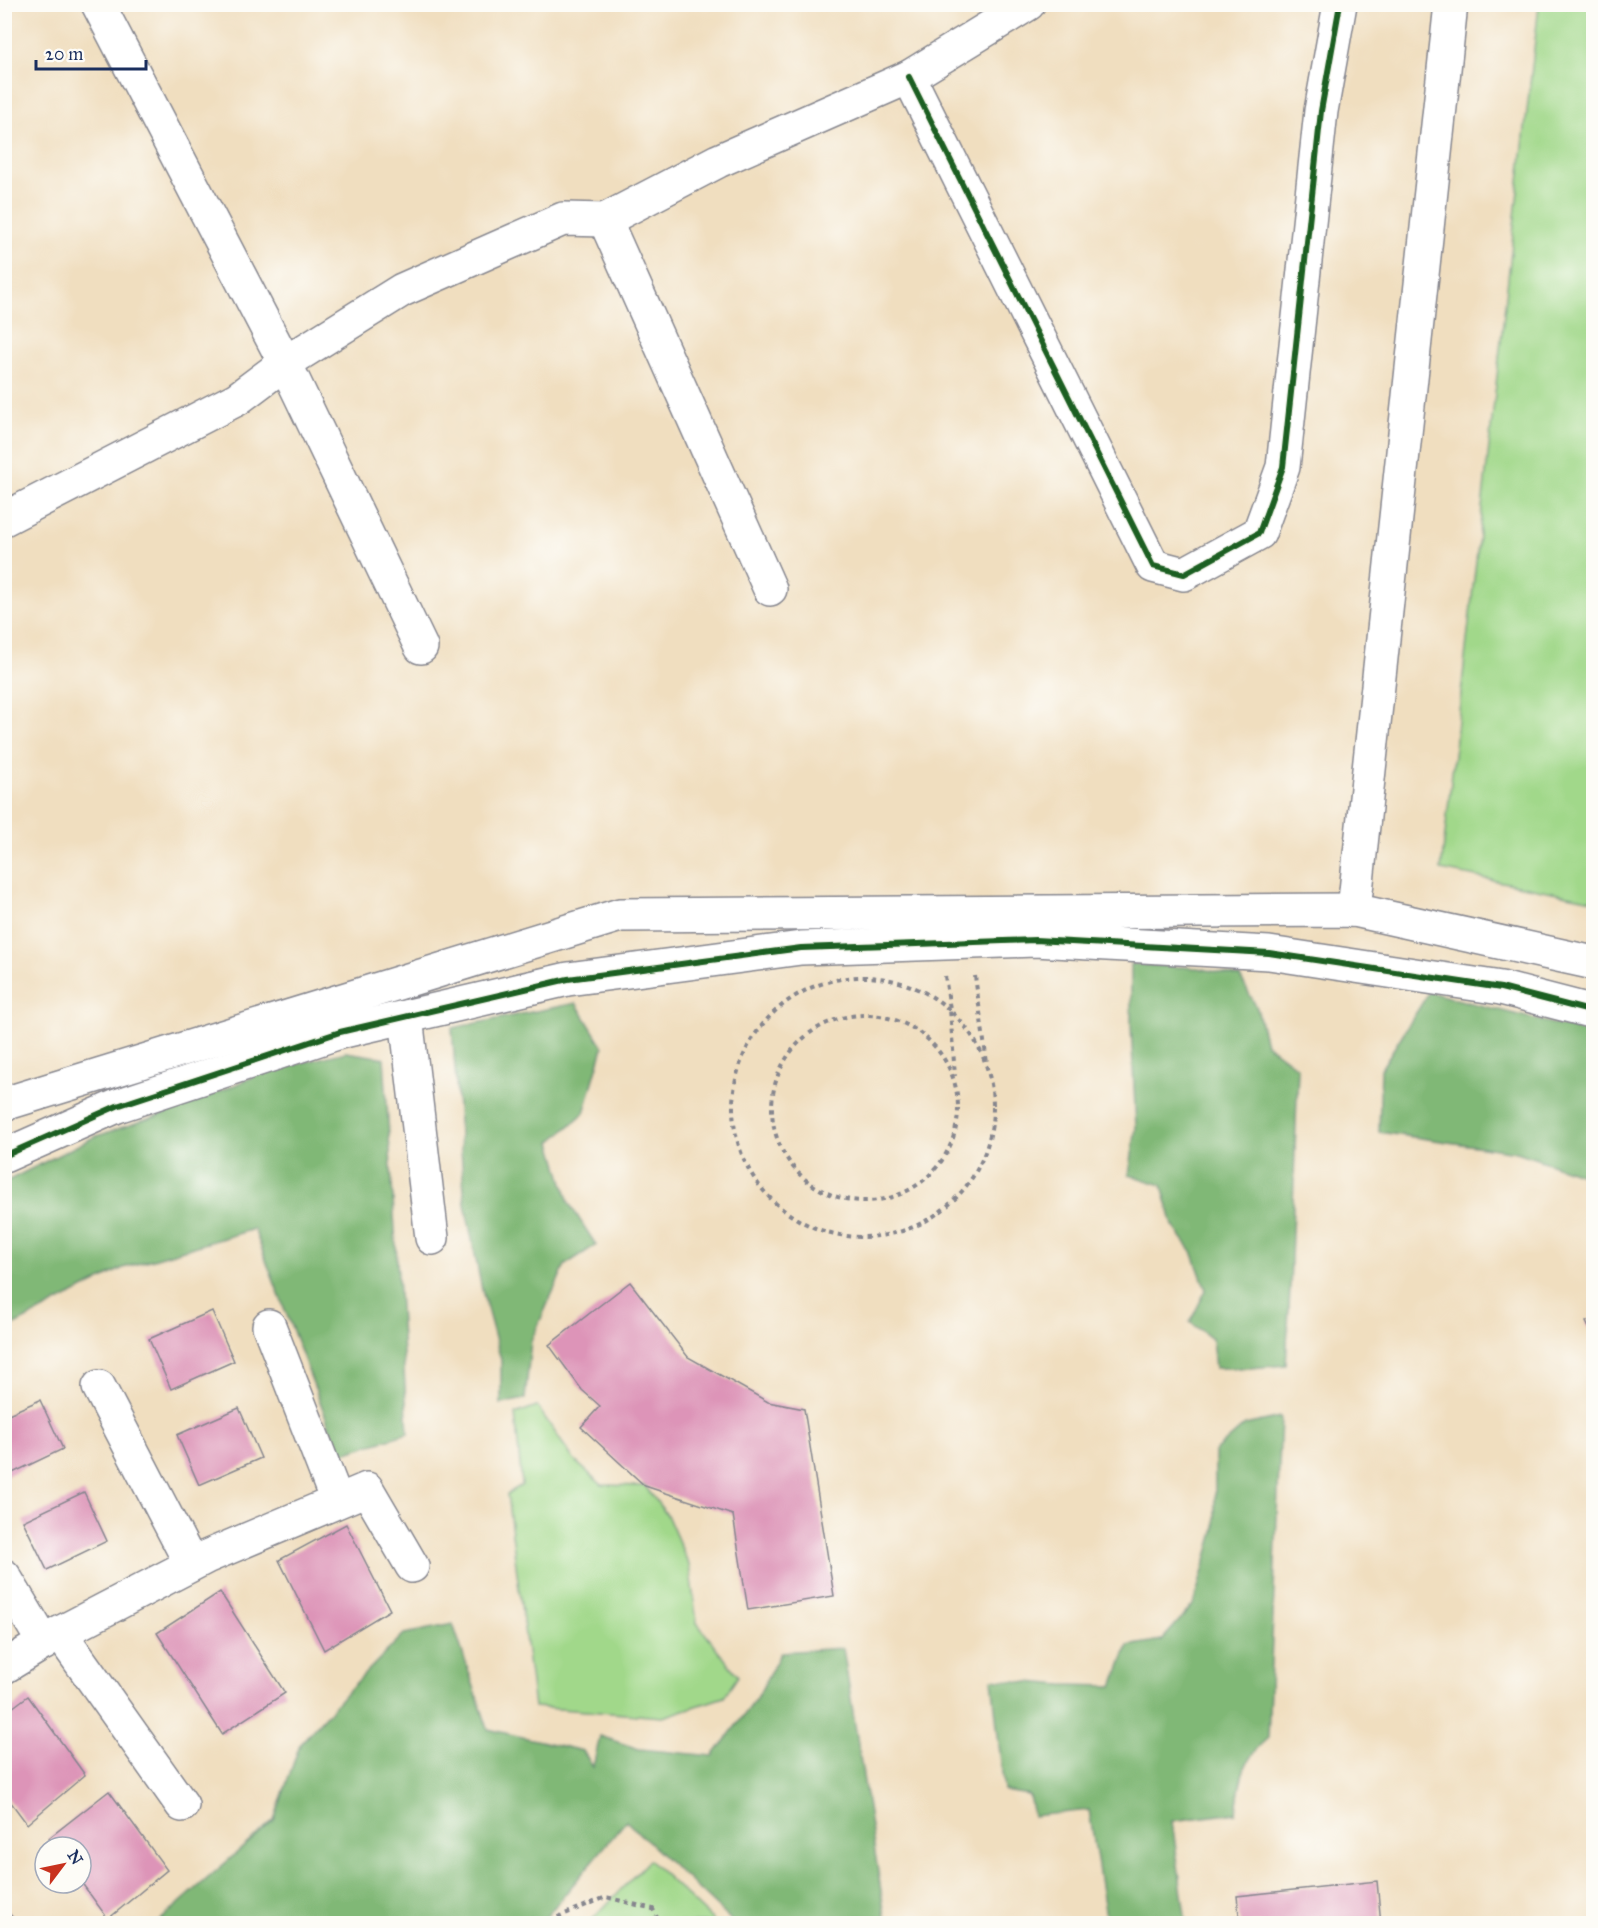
<svg xmlns="http://www.w3.org/2000/svg" width="1598" height="1928" font-family="'IM FELL Great Primer',serif">
<style>
.green{fill:#a1d88a;stroke:#5e8474;stroke-width:1.5}
.forest{fill:#80b876;stroke:#4e746a;stroke-width:1.5}
.building{fill:#dd94b8}
.lines{fill:none;stroke-linecap:round;stroke-linejoin:round}
.minor-casing{stroke:#86868e;stroke-width:36}
.path{stroke:#86868e;stroke-width:4;stroke-dasharray:4.5 4.5;stroke-linecap:butt}
.minor{stroke:#fff;stroke-width:33}
.cycleway-casing{stroke:#fdfcf7;stroke-width:10}
.cycleway{stroke:#1b5e20;stroke-width:6}
</style>
<rect width="100%" height="100%" fill="#fdfcf7"/>
<filter id="ink" filterUnits="userSpaceOnUse"><feTurbulence type="fractalNoise" baseFrequency=".0167" numOctaves="2"/><feDisplacementMap in="SourceGraphic" scale="12" xChannelSelector="R" yChannelSelector="G"/><feConvolveMatrix kernelMatrix="1 2 1 2 8 2 1 2 1" color-interpolation-filters="sRGB"/></filter>
<filter id="wash" filterUnits="userSpaceOnUse"><feTurbulence type="fractalNoise" baseFrequency=".008" numOctaves="4" result="noise"/><feDisplacementMap in="SourceGraphic" scale="24" xChannelSelector="R" yChannelSelector="G"/><feGaussianBlur stdDeviation="1.35" result="paint"/><feColorMatrix in="noise" values="0 0 0 0 0 0 0 0 0 0 0 0 0 0 0 0 0 1.4 0 .05"/><feComposite in="paint" operator="in"/></filter>
<g filter="url(#wash)">
<rect width="100%" height="100%" fill="#f0debf"/>
<g class="green">
<polygon points="1539,5 1593,5 1593,900 1441,870"/>
<polygon points="537,1406 574,1460 602,1485 645,1486 667,1515 689,1565 697,1623 738,1676 724,1697 663,1717 534,1707 507,1494 522,1485 515,1414"/>
<polygon points="649,1860 716,1923 589,1923"/>
</g>
<g class="forest">
<polygon points="1131,964 1198,968 1240,977 1257,1008 1266,1044 1298,1068 1290,1288 1286,1365 1250,1368 1215,1368 1212,1339 1190,1322 1206,1290 1192,1251 1173,1226 1162,1185 1129,1175 1136,1128 1131,1025"/>
<polygon points="1429,992 1593,1034 1593,1179 1517,1152 1379,1132 1381,1069"/>
<polygon points="576,1003 603,1047 584,1113 551,1142 569,1203 596,1245 565,1265 531,1341 525,1399 501,1404 501,1360 482,1290 465,1204 452,1028"/>
<polygon points="346,1052 384,1058 408,1433 340,1454 254,1229 123,1268 5,1330 5,1182 94,1137 187,1106 264,1072"/>
<path d="M1281,1417L1268,1738C1241,1760 1240,1781 1236,1813L1172,1821L1186,1923H1107L1089,1810L1033,1816L1029,1795L1004,1791L992,1679L1063,1685L1113,1686L1128,1646L1162,1640L1193,1605L1215,1529V1451L1245,1425Z"/>
<polygon points="453,1624 488,1729 583,1751 593,1767 600,1736 639,1749 713,1756 757,1698 781,1652 843,1648 886,1923 731,1923 731,1920 626,1821 541,1923 157,1923 274,1820 300,1744 345,1694 404,1634"/>
</g>
<g id="blocks">
<g class="building">
<polygon points="630,1282 688,1357 768,1402 804,1409 834,1596 748,1610 733,1515 645,1486 581,1427 600,1406 582,1390 549,1345"/>
<polygon points="212,1311 234,1361 171,1389 149,1339"/>
<polygon points="1594,1318 1594,1337 1586,1322"/>
<polygon points="40,1400 63,1449 4,1477 4,1416"/>
<polygon points="239,1408 261,1458 199,1485 177,1435"/>
<polygon points="84,1492 107,1541 47,1570 23,1521"/>
<polygon points="346,1524 390,1610 324,1650 279,1560"/>
<polygon points="220,1592 285,1693 222,1734 157,1633"/>
<polygon points="28,1696 85,1775 27,1824 4,1793 4,1714"/>
<polygon points="109,1791 167,1870 108,1919 81,1882 81,1847 56,1847 49,1838"/>
<polygon points="1377,1881 1381,1924 1240,1924 1237,1896"/>
<polygon points="4,1907 18,1924 4,1924"/>
</g>
</g>
</g>
<g filter="url(#ink)">
<use href="#blocks" fill-opacity="0" stroke="#86868e" stroke-width="1.5"/>
<g class="lines">
<g class="minor-casing">
<g id="minor">
<polyline points="98,4 285,363 421,647"/>
<polyline points="909,77 1153,566 1184,574 1259,533 1283,467 1321,111 1340,4"/>
<polyline points="605,220 770,589"/>
<polyline points="4,519 237,399 285,363 402,290 563,219 605,220 718,161 909,77 1028,4"/>
<polyline points="1354,910 1451,4"/>
<polyline points="406,1017 432,1238"/>
<polyline points="4,1104 620,915 1354,910 1594,963"/>
<polyline points="4,1156 117,1106 340,1032 568,979 801,948 1035,940 1269,953 1501,988 1594,1012"/>
<polyline points="269,1326 337,1501"/>
<polyline points="99,1387 191,1564"/>
<polyline points="4,1576 44,1643"/>
<polyline points="60,1633 182,1805"/>
<polyline points="4,1667 60,1633 206,1557 367,1489 412,1566"/>
</g>
</g>
<g class="path">
<polyline points="945,976 950,1009 955,1076"/>
<polyline points="975,976 987,1063"/>
<circle cx="863" cy="1107" r="130"/>
<circle cx="865" cy="1108" r="93"/>
<polyline points="541,1924 606,1897 653,1909 660,1924"/>
</g>
<use href="#minor" class="minor"/>
<g class="cycleway-casing">
<g id="cycleway">
<polyline points="909,77 1153,566 1184,574 1259,533 1283,467 1321,111 1340,4"/>
<polyline points="4,1156 117,1106 340,1032 568,979 801,948 1035,940 1269,953 1501,988 1594,1012"/>
</g>
</g>
<use href="#cycleway" class="cycleway"/>
</g>
</g>
<rect width="1598" height="1928" fill="none" stroke="#fdfcf7" stroke-width="24"/>
<g transform="translate(63 1865) rotate(58)"><circle r="28" fill="#fdfcf7" stroke="#a3aaba" stroke-width="1.5"/>
<path d="M0-4.5L10 22L0 15L-10 22Z" fill="#c8321e"/>
<text y="-9" font-size="16" font-weight="bold" text-anchor="middle" fill="#1b2f5e">N</text>
</g>
<path d="M36 60v9h110v-9" fill="none" stroke="#1b2f5e" stroke-width="3"/>
<text x="45" y="60" font-size="18" fill="#1b2f5e" stroke="#fdfcf7" stroke-width="4.5" paint-order="stroke">20 m</text>
</svg>
